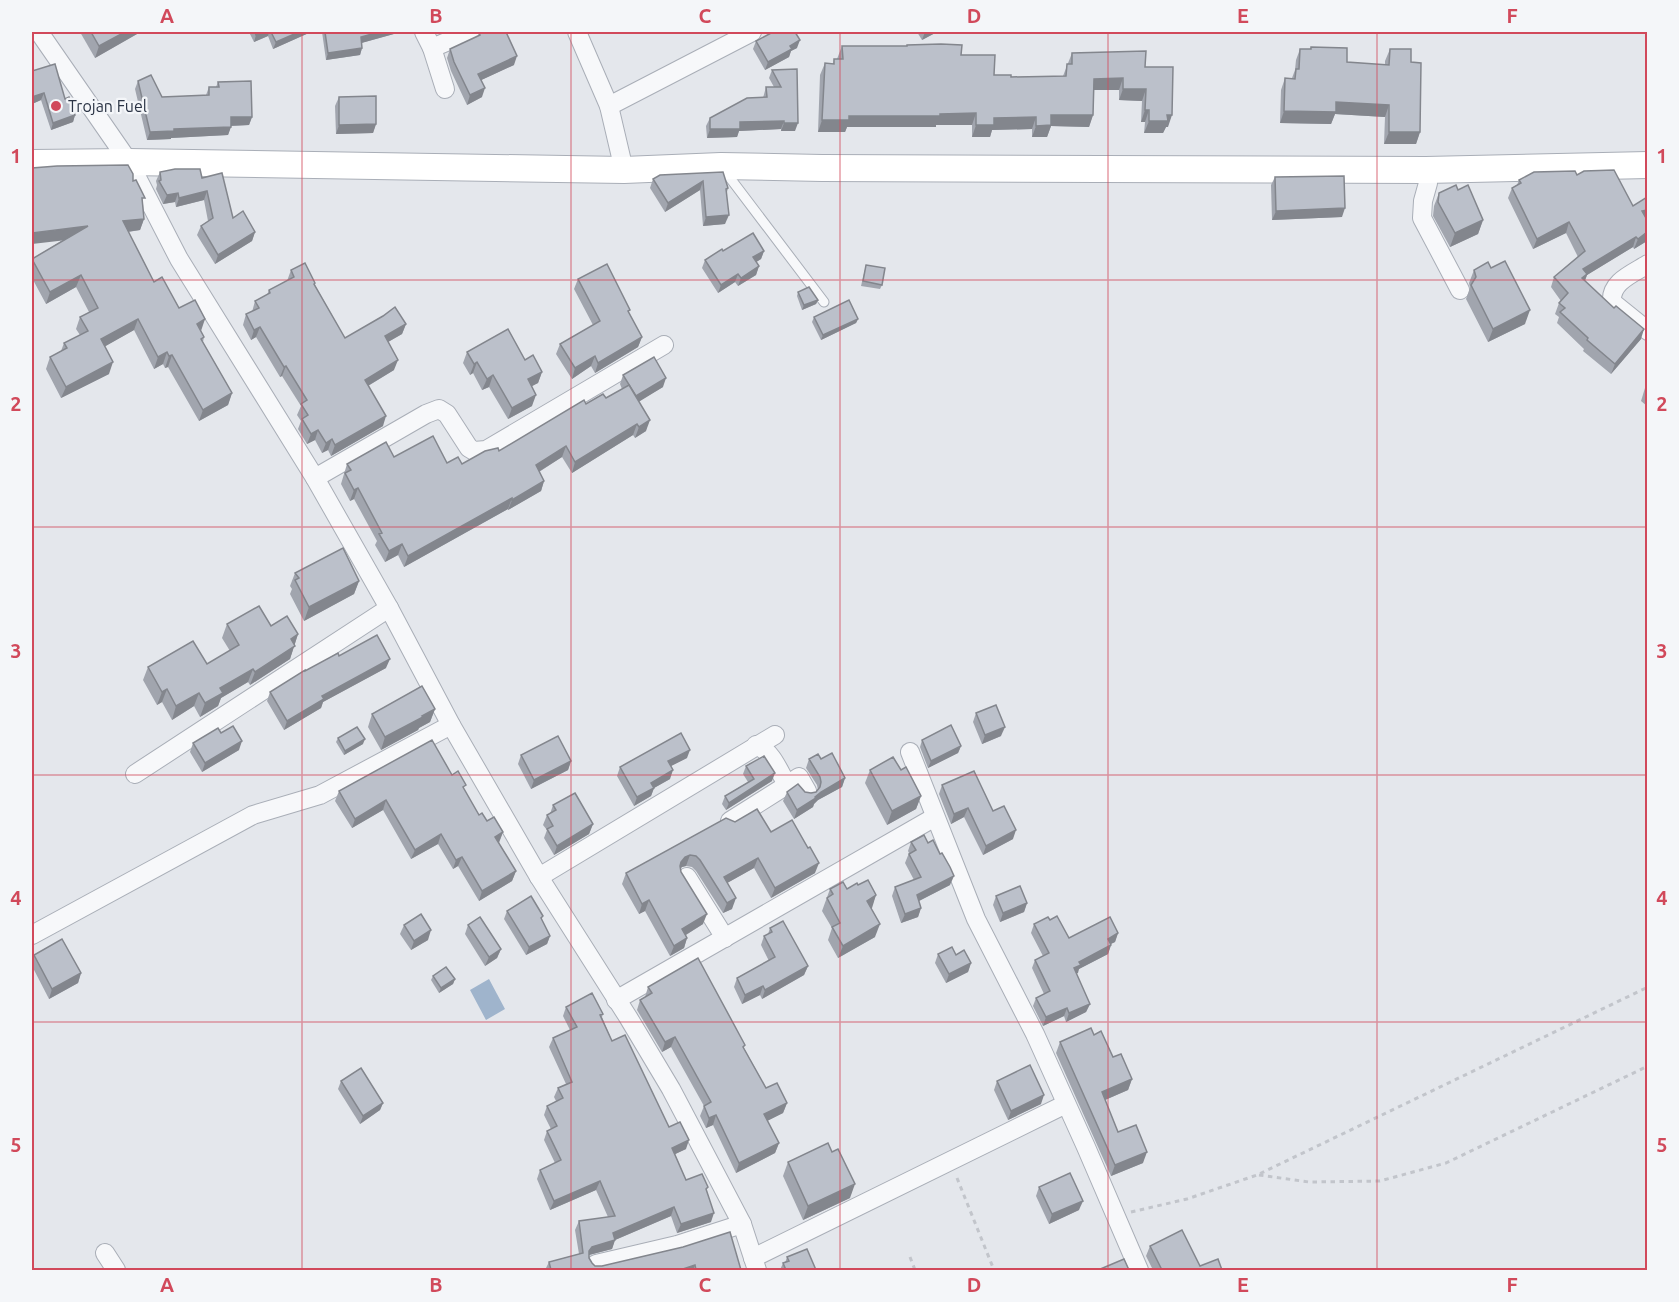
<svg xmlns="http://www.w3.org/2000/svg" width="1679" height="1302" font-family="Ubuntu,sans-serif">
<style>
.water{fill:#9fb4cc}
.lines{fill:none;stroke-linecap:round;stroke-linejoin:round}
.service-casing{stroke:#a9aeb7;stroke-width:11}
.minor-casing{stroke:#a9aeb7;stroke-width:20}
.secondary-casing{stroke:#a9aeb7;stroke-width:28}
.path{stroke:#c2c5cb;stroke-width:3;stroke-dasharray:4.5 4.5;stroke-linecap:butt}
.service{stroke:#f7f8fa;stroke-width:9}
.minor{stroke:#f7f8fa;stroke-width:18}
.secondary{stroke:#fff;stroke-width:26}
.wall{fill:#a1a5ae}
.shaded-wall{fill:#83868d}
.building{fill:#bbc0ca;stroke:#83868d;stroke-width:1.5}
.grid{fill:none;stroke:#d1495b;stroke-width:1.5;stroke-opacity:0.55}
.poi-dot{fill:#d1495b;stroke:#f4f6f9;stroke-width:2}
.labels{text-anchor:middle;stroke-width:4.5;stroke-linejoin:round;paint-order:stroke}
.poi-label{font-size:16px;fill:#2b3445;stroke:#f4f6f9;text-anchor:start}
.neatline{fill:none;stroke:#d1495b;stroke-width:2}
.grid-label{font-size:20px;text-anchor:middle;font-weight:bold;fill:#d1495b}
</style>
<rect width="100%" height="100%" fill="#e4e7ec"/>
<polygon class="water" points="489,979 505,1009 486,1020 470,990"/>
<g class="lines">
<g class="service-casing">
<polyline id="service" points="724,170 824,302"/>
</g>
<g class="minor-casing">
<g id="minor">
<polyline points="39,32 129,162 179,259 315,478 389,608 451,725 539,877 628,1017 671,1089 742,1224 757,1270"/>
<polyline points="424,32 432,48 445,89"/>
<polyline points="577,32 609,106 624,170"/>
<polyline points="432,48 470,32"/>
<polyline points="609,106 752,32"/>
<polyline points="1426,170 1428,183 1423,201 1422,218 1460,290"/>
<path d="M1648,264C1632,274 1610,282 1612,302L1648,331"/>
<polyline points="315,478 426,414 439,409 447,414 469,448 474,451 486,450 664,345"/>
<path d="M756,745C772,751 779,771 787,785L799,777L807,791"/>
<polyline points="910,752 976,919 1035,1034 1086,1147 1139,1270"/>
<polyline points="135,774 389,608"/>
<polyline points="730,821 787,785"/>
<polyline points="539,877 775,735"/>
<polyline points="687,877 725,938"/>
<polyline points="32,935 253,815 320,795 451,725"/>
<polyline points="616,1000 935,817"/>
<polyline points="105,1253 116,1270"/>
<polyline points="753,1258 1066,1104"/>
<polyline points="596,1264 677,1245 742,1224"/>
</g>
</g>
<g class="secondary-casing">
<polyline id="secondary" points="32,163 129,162 624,170 721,166 822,168 1426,170 1648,165"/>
</g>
<g class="path">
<polyline points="1259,1175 1309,1182 1380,1181 1446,1163 1648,1066"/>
<polyline points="957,1178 994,1270"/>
<polyline points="1131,1212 1187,1199 1257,1175 1648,987"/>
<polyline points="910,1257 915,1270"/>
</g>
<use href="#service" class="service"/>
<use href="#minor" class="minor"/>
<use href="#secondary" class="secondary"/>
</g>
<g class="wall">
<polygon points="80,32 138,32 137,34 95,58"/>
<polygon points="249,32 311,32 273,49 268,36 254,42"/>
<polygon points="322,32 401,32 361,43 362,48 360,55 326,60"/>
<polygon points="480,32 514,65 481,80 482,97 467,105 451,71 447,58 450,49 477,37"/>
<polygon points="917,32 937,32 922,40"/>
<polygon points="756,41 797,48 791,51 789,57 765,70 753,49"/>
<polygon points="842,46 961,55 994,75 1011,77 1063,76 1072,53 1145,67 1168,127 1166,127 1163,133 1144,133 1145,122 1141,122 1142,101 1119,100 1119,90 1094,90 1093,115 1089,127 1051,126 1047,137 1032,137 1032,129 992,130 990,137 972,137 972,125 936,125 936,127 847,127 845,132 818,132 820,75 825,63 833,64 834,59 837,59"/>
<polygon points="1311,47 1347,62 1385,65 1385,61 1390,49 1411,62 1420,132 1416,144 1384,144 1385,117 1335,114 1331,124 1280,123 1281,90 1285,78 1292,78 1295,70 1296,60 1300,49 1310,49"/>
<polygon points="797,69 795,131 781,131 781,129 739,131 737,137 707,138 706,126 710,118 763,98 766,87 774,87 769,78 772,70"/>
<polygon points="32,71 65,99 75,115 73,122 51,130 41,100 32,104"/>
<polygon points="138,81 162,97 206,95 209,87 216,87 218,82 252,117 249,125 231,126 228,135 171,138 171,139 147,140 135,89"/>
<polygon points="339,97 376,124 373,133 336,134 335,106"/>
<polygon points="160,172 202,178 233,218 255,232 252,241 215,264 197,235 201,226 208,221 204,200 176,207 175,202 163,204 156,189 157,185 156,181"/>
<polygon points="723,172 728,188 727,192 725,224 703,226 700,190 665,212 650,188 653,179"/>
<polygon points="1577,175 1647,241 1634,249 1633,247 1587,275 1585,281 1641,339 1611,374 1583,351 1584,349 1557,323 1559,317 1555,314 1559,303 1561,301 1551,287 1554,277 1578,257 1566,233 1533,249 1508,198 1512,188 1517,185 1519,180"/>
<polygon points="1275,177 1342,217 1272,220 1271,185"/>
<polygon points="133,181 143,204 144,219 140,230 128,232 154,282 201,331 204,337 203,342 232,393 228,405 199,421 168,367 165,368 163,364 154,369 134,330 105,346 109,374 61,398 46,369 50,357 61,351 64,343 80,335 76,329 80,317 89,312 76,287 46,304 32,278 32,259 63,240"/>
<polygon points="1439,193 1483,220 1478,234 1450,247 1433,216 1434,206"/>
<polygon points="723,251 764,251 761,259 756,262 759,266 756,275 738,286 735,282 718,293 702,268 705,260"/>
<polygon points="866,265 882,285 880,289 861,286"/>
<polygon points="1491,268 1525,324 1488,342 1466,299 1470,288 1469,283 1474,270"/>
<polygon points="291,270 315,285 345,338 406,324 402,334 388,342 394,370 368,386 383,426 331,456 328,450 322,453 315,440 307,444 298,429 301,421 297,415 301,406 282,376 280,377 256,337 251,340 243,325 246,314 252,312 255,301 267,295 269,290 287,281"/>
<polygon points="578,279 629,313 642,337 638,347 595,373 591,366 572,379 556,354 560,344 593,325 574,289"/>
<polygon points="798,292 818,300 816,304 802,310 797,296"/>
<polygon points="814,317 858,319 856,323 821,340 812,322"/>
<polygon points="467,352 525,360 542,372 538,383 531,386 532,406 508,419 489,387 482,390 473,373 470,375 463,363"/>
<polygon points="623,375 663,387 639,401 646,431 635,438 633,435 572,473 562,457 539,472 544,481 541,491 508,510 508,509 404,567 398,555 385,562 375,545 377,541 354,499 350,501 341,484 347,464 394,457 462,464 499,451 586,404 606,398 622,389 620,384"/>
<polygon points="1647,385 1647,406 1641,401 1645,388"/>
<polygon points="295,573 359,581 354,594 304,621 290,594 292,589 290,586"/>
<polygon points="227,624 271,626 298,634 290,659 250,685 248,682 221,698 218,706 200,717 194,706 172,720 162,702 157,705 143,680 148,667 207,664 230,651 222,638"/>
<polygon points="339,656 386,668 323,702 321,708 284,730 267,701 270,692 305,671"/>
<polygon points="435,709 430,722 419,728 418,730 381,750 368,727 372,714"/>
<polygon points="976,713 1001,736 982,744 973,722"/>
<polygon points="221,733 239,750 202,772 190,752 193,743"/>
<polygon points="338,738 363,744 344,755 336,742"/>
<polygon points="922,740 961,746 958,753 928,768 920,747"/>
<polygon points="521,755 571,761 568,770 531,789 518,764"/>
<polygon points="687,758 671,766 670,779 654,788 651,796 634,806 617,776 620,767"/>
<polygon points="809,759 821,759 845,778 842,787 818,800 814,804 813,807 794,819 783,801 787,792 805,792 811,793 816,792 818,790 817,785 806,768"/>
<polygon points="746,766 772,781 726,810 722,804 725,796 748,782 743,774"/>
<polygon points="870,770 901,770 921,796 916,809 887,825 865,783"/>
<polygon points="452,775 464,790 479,815 503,832 499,843 516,871 512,881 479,901 458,866 453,869 438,844 411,859 383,810 352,828 335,801 339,791"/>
<polygon points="942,785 1013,839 983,855 964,817 951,824 939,794"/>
<polygon points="553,805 593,824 589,834 554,855 544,838 547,830 543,825 547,815 550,814"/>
<polygon points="735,822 771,832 815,873 771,898 754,868 727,883 732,909 723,913 696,871 692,867 686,866 682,867 680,869 681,872 703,924 686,935 687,938 684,948 670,956 645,911 639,914 622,884 626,873"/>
<polygon points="911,842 950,885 919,901 921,908 918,917 901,923 892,896 895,887 914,880 905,863 909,853 908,851"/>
<polygon points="858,885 876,895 871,908 875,937 838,958 828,940 832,928 822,911 830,889 847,889"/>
<polygon points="996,896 1027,903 1024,912 1000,922 993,905"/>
<polygon points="507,911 542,920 550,936 547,944 526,955 504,919"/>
<polygon points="1050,920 1069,938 1118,933 1115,942 1110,944 1111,945 1108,954 1079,969 1076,974 1090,1004 1086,1012 1066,1022 1064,1016 1043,1026 1033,1006 1036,998 1044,994 1032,968 1035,960 1043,956 1031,933 1034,924"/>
<polygon points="404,925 428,940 411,950 400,934"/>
<polygon points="468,925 501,949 497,958 485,966 465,934"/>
<polygon points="770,928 808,966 804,975 762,999 760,995 742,1004 734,987 737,978 769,961 761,945 764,936 768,934"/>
<polygon points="938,954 956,955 971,963 968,972 946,983 935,963"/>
<polygon points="34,955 81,973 78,983 49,999 32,966 32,960"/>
<polygon points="433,976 455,979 453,984 439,993 431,980"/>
<polygon points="648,987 744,1048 766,1088 787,1103 783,1113 767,1121 779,1143 775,1153 736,1173 713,1125 706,1128 700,1116 704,1106 671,1047 662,1052 637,1010 640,1000 645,997"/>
<polygon points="566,1007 603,1014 602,1017 612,1041 669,1127 686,1149 675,1154 686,1180 707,1191 711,1222 677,1233 671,1216 615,1240 612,1249 589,1255 589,1258 592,1263 595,1266 602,1266 683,1247 741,1270 545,1270 549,1262 579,1254 575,1230 579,1221 608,1217 596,1190 550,1210 537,1179 540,1170 555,1163 544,1140 547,1131 551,1129 544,1115 547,1106 556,1101 554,1097 558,1088 566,1084 549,1047 553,1038 570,1030 563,1016"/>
<polygon points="1094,1035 1132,1079 1128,1090 1105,1100 1118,1132 1143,1163 1111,1176 1056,1053 1060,1042"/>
<polygon points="341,1081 383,1103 380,1110 360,1124 338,1089"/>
<polygon points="997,1081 1041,1104 1008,1120 994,1090"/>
<polygon points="832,1152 850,1198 803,1220 783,1176 788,1162"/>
<polygon points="1039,1187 1079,1210 1049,1224 1036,1196"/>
<polygon points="1150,1246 1200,1266 1222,1270 1153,1270 1146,1256"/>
<polygon points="787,1257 816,1270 780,1270 783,1263 785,1263"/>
</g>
<g class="shaded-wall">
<polygon points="125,32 138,32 137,34 95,58 99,46"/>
<polygon points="264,32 269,32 268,36 254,42 256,35"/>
<polygon points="299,32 311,32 273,49 276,42"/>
<polygon points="379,32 401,32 358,44 361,37"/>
<polygon points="925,32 937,32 922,40"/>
<polygon points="800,40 797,48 791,51 789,57 765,70 768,62 790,46"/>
<polygon points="362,48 360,55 326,60 328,53"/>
<polygon points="517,56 514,65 475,83 478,74"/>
<polygon points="1123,78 1119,90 1090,90 1094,79"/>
<polygon points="485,88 482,97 467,105 470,95"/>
<polygon points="1123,89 1146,89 1142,101 1119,100"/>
<polygon points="44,93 41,100 32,104 32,97"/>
<polygon points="1336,102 1389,105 1385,117 1335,114 1331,124 1280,123 1284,111"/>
<polygon points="1145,110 1149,110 1145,122 1141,122"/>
<polygon points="976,113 972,125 936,125 936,127 847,127 845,132 818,132 822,120 849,116"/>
<polygon points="75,115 73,122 51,130 53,123"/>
<polygon points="1051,115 1093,115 1089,127 1051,126 1047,137 1032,137 1036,126"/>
<polygon points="1167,115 1172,115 1168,127 1166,127 1163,133 1144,133 1149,121"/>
<polygon points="231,117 252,117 249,125 227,126"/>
<polygon points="1036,117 1032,129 992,130 990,137 972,137 976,125 994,118"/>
<polygon points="784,121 781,129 739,131 737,137 707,138 710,129 740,122"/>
<polygon points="784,123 798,123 795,131 781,131"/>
<polygon points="376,124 373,133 336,134 339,125"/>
<polygon points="231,127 228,135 171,138 171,139 147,140 150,132 174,129"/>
<polygon points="1389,132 1420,132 1416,144 1384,144"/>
<polygon points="703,181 700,190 665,212 668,203"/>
<polygon points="207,191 204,200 176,207 179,198"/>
<polygon points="178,193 175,202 163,204 167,195"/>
<polygon points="1345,208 1342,217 1272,220 1276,211"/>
<polygon points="1647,210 1647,220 1642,211"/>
<polygon points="729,215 725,224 703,226 706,217"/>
<polygon points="144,219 140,230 119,233 123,221"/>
<polygon points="1483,220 1478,234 1450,247 1455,233"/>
<polygon points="1569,222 1566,233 1533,249 1537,239"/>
<polygon points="88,226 84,238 32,244 32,233"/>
<polygon points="255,232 252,241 215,264 218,255"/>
<polygon points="1647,232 1647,241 1634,249 1638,239"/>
<polygon points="1636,237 1633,247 1587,275 1583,285 1582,278 1583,269"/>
<polygon points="764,251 761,259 750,266 753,257"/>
<polygon points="759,266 756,275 738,286 741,278"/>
<polygon points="738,274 735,282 718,293 721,285"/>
<polygon points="81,275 76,287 46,304 50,292"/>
<polygon points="818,300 816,304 802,310 804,305"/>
<polygon points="1530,310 1525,324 1488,342 1493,329"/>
<polygon points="138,319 134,330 97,351 101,339"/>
<polygon points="205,319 201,331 197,324"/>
<polygon points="858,319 856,323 821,340 823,335"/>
<polygon points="406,324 402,334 381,346 385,336"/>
<polygon points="260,327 256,337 251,340 254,330"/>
<polygon points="1644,329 1641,339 1611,374 1615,364"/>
<polygon points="642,337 638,347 595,373 598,363"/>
<polygon points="167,352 163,364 154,369 158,357"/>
<polygon points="172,355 168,367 165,368 169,356"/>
<polygon points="595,356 591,366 572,379 575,368"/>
<polygon points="398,360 394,370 361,390 365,380"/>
<polygon points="113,362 109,374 61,398 66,387"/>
<polygon points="477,362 473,373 470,375 474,364"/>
<polygon points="286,366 282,376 280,377 284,367"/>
<polygon points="542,372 538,383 523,391 528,379"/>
<polygon points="493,375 489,387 482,390 487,379"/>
<polygon points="666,378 663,387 632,406 635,396"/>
<polygon points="232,393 228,405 199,421 203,410"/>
<polygon points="536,395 532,406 508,419 512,408"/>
<polygon points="386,416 383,426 331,456 335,445"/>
<polygon points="650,420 646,431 635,438 639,427"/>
<polygon points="637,424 633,435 572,473 575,462"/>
<polygon points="318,430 315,440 307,444 311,434"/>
<polygon points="332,439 328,450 322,453 326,443"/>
<polygon points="566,446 562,457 532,476 536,465"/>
<polygon points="544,481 541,491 508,510 512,500"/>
<polygon points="358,488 354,499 350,501 354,490"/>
<polygon points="512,498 508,509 404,567 408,556"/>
<polygon points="402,544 398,555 385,562 389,551"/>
<polygon points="359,581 354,594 304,621 309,607"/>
<polygon points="298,634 290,659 250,685 255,672 291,639"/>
<polygon points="390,659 386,668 323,702 321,708 284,730 287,721 322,696"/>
<polygon points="253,669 248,682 221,698 218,706 200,717 205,703 220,688"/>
<polygon points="167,689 162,702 157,705 162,692"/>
<polygon points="199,693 194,706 172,720 176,706"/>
<polygon points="435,709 430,722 419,728 418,730 381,750 385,737"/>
<polygon points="1005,727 1001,736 982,744 985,735"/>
<polygon points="365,739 363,744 344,755 345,751"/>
<polygon points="242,741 239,750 202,772 205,763"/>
<polygon points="961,746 958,753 928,768 931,761"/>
<polygon points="690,750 687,758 665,769 668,761"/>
<polygon points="571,761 568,770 531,789 534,780"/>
<polygon points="673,770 670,779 654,788 651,796 634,806 637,797 651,783"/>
<polygon points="775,773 772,781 726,810 729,803"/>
<polygon points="845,778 842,787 818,800 814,804 813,807 794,819 797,810 821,792"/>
<polygon points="921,796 916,809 887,825 892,811"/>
<polygon points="386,800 383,810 352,828 355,819"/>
<polygon points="968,808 964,817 951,824 954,814"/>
<polygon points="593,824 589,834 554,855 557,846"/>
<polygon points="1016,830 1013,839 983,855 986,846"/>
<polygon points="503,832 499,842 492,847 495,837"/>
<polygon points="441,834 438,844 411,859 415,850"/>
<polygon points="690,855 686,866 682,867 677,872 681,862 685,857"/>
<polygon points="462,857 458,866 453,869 456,860"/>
<polygon points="758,858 754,868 720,887 724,877"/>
<polygon points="819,863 815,873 771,898 775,888"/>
<polygon points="516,871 512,881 479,901 482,891"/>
<polygon points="954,876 950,885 913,904 917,895"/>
<polygon points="876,895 872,908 862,913 867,901"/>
<polygon points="736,898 732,909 723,913 727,903"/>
<polygon points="649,900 645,911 639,914 642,904"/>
<polygon points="1027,903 1024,912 1000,922 1003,913"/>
<polygon points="921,908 918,917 901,923 905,914"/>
<polygon points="707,914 703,924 679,939 682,929"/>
<polygon points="880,924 875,937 838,958 843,946"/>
<polygon points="431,930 428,940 411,950 414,941"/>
<polygon points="1118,933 1115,942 1105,947 1108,939"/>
<polygon points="550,936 547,944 526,955 529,947"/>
<polygon points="687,938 684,948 670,956 674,946"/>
<polygon points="1111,945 1108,954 1079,969 1078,973 1071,976 1074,968 1079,962"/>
<polygon points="501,949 497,958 485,966 489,957"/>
<polygon points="971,963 968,972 946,983 949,974"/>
<polygon points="808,966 804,975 762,999 765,990"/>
<polygon points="81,973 78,983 49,999 52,989"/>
<polygon points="455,979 453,984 439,993 441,988"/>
<polygon points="763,986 760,995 742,1004 745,995"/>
<polygon points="1090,1004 1086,1012 1066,1022 1069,1013"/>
<polygon points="1067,1008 1064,1016 1043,1026 1046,1017"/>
<polygon points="675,1037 671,1047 662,1052 665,1042"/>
<polygon points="1132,1079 1128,1090 1098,1103 1102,1092"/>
<polygon points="1044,1095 1041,1104 1008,1120 1011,1111"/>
<polygon points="383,1103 380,1110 360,1124 363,1116"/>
<polygon points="787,1103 783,1113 761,1124 764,1114"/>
<polygon points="716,1115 713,1125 706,1128 709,1118"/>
<polygon points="689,1140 686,1149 669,1157 672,1148"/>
<polygon points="779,1143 775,1153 736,1173 739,1163"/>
<polygon points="1147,1152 1143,1163 1111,1176 1115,1165"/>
<polygon points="600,1181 596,1190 550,1210 554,1201"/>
<polygon points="855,1184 850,1198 803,1220 808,1206"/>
<polygon points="1083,1201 1079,1210 1049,1224 1052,1214"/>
<polygon points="674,1207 671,1216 615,1240 612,1249 589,1255 589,1251 592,1247 613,1233"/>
<polygon points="714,1213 711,1222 677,1233 681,1224"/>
<polygon points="695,1265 693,1270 680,1270"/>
</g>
<g class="building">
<polygon points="91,32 125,32 99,46"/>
<polygon points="255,32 264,32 256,35"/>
<polygon points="271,32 299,32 276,42"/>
<polygon points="325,32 379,32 361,37 362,48 328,53"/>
<polygon points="479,32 506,32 517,56 478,74 485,88 470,95 454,62 450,49 480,35"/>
<polygon points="773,32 795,32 800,40 790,46 792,49 768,62 756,41"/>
<polygon points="941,44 962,45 961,55 995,55 994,75 1011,75 1011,77 1066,76 1067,64 1072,64 1072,53 1146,51 1145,67 1173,67 1172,115 1167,115 1168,121 1149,121 1149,110 1145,110 1146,89 1123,89 1123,78 1094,79 1093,115 1051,115 1051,125 1036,126 1036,117 994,118 994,125 976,125 976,113 940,114 940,116 849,116 849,120 822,120 825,63 834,64 834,59 843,59 842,46 907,46 907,45"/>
<polygon points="1311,47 1347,48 1347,62 1389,65 1390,49 1411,49 1411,62 1421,63 1420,132 1389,132 1389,105 1336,102 1336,112 1284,111 1285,78 1295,79 1296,69 1299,69 1300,49 1311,49"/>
<polygon points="55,64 65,99 69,97 75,115 53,123 44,93 32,97 32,71"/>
<polygon points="797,69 798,123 784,123 784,121 740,122 740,129 710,129 710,118 747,98 767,97 766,87 781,87 772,70"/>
<polygon points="151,75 162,97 209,95 209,87 219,87 218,82 251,81 252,117 231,117 231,127 174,129 174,131 150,132 138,81"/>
<polygon points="376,96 376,124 339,125 339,97"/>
<polygon points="128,165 133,174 133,181 136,180 145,198 142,198 144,219 123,221 154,282 162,277 179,308 195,300 205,319 197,324 204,337 201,339 232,393 203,410 172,355 169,356 167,352 158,357 138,319 101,339 113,362 66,387 50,357 67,348 64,343 88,331 80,317 98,308 81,275 50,292 32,259 88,226 32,233 32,168 57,166"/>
<polygon points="175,169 200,169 202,178 222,173 233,218 243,211 255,232 218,255 201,226 213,218 207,191 179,198 178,193 167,195 159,181 161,180 160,172"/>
<polygon points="1614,170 1633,206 1647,197 1647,210 1642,211 1647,220 1647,232 1638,239 1636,237 1583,269 1587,274 1582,278 1614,308 1616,306 1644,329 1615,364 1587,340 1588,338 1560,312 1565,308 1559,303 1568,293 1554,277 1585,251 1569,222 1537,239 1512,188 1521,183 1519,180 1534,172 1575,171 1577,175 1584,171"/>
<polygon points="723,172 728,188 726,189 729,215 706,217 703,181 668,203 653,179 660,175"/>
<polygon points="1344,176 1345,208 1276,211 1275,177"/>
<polygon points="1456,185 1458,190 1468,185 1483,220 1455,233 1438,202 1439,193"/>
<polygon points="753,233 764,251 753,257 759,266 741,278 738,274 721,285 705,260 722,249 723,251"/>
<polygon points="1505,261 1530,310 1493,329 1471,285 1476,277 1474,270 1488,262 1491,268"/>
<polygon points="305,263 315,283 314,284 345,338 383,316 395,307 406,324 385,336 398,360 365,380 386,416 335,445 332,439 326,443 318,430 311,434 302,419 308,415 301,404 307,400 286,366 284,367 260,327 254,330 246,314 259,308 255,301 270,293 269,290 294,277 291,270"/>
<polygon points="607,264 630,310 628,311 642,337 598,363 595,356 575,368 560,344 600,321 578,279"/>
<polygon points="866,265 885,268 882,285 863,281"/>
<polygon points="809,287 818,300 804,305 798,292"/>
<polygon points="849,300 858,319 823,335 814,317"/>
<polygon points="508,329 525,360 533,355 542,372 528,379 536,395 512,408 493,375 487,379 477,362 474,364 467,352"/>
<polygon points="654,357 666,378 636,396 623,375"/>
<polygon points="629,385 650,420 639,427 637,424 575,462 566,446 536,465 544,481 512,500 512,498 408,556 402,544 389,551 379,534 382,533 358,488 354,490 345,473 351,470 347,464 386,442 394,457 433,436 447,463 458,457 462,464 485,451 498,448 499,451 584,400 586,404 603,394 606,398"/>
<polygon points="343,548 359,581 309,607 295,580 299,578 295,573"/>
<polygon points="259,606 271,626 287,616 298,634 291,639 295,646 255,672 253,669 220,688 223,693 205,703 199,693 176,706 167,689 162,692 148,667 193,641 207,664 239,645 227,624"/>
<polygon points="377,635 390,659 322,696 324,699 287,721 270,692 305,670 305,671 338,653 339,656"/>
<polygon points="422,686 435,709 422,716 423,717 385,737 372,714"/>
<polygon points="996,705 1005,727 985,735 976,713"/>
<polygon points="951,725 961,746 931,761 922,740"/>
<polygon points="233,726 242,741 205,763 193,743 218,728 221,733"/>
<polygon points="357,727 365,739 345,751 338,738"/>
<polygon points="681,733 690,750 668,761 673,770 651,783 654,788 637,797 620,767"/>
<polygon points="558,736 571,761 534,780 521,755"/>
<polygon points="432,740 452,775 458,771 466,785 463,787 479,815 482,813 487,821 494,817 503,832 495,837 516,871 482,891 462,857 456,860 441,834 415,850 386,800 355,819 339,791"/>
<polygon points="832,753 845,778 821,792 815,797 816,798 797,810 787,792 798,784 805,792 811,793 816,792 820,787 821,782 820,777 809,759 818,754 821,759"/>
<polygon points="764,756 775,773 729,803 725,796 754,779 746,766"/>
<polygon points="893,757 901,770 906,767 921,796 892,811 870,770"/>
<polygon points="974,771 993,811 1004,806 1016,830 986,846 968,808 954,814 942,785"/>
<polygon points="575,793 593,824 557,846 547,829 553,826 547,815 556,810 553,805"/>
<polygon points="757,809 771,832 792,820 808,848 810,847 819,863 775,888 758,858 724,877 736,898 727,903 700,860 696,856 690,855 685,857 681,862 680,866 681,872 707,914 682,929 687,938 674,946 649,900 642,904 626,873 726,818 735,822"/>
<polygon points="924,835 928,843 933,840 940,854 942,853 950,867 954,876 917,895 921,908 905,914 895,887 921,877 909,854 916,850 911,842"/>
<polygon points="868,880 876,895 867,901 880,924 843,946 832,927 840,923 827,898 833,894 830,889 843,882 847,889 857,883 858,885"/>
<polygon points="1020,886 1027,903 1003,913 996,896"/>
<polygon points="531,896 543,916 541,918 550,936 529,947 507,911"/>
<polygon points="421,914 431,930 414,941 404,925"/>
<polygon points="1057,916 1069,938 1110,917 1118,933 1108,939 1111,945 1079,962 1081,965 1074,968 1090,1004 1069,1013 1067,1008 1046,1017 1036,998 1050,991 1035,960 1049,953 1034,924 1048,917 1050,920"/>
<polygon points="480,917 501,949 489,957 468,925"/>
<polygon points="783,921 808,966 765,990 763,986 745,995 737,978 775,957 764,936 772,932 770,928"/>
<polygon points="62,939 81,973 52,989 34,955"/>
<polygon points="952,947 956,955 964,950 971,963 949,974 938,954"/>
<polygon points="698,958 745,1045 743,1047 766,1088 777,1083 787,1103 764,1114 779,1143 739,1163 716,1115 709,1118 704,1106 711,1102 675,1037 665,1042 640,1000 652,993 648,987"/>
<polygon points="446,967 455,979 441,988 433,976"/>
<polygon points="592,993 603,1014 600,1015 612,1041 625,1035 669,1127 680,1122 689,1140 672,1148 686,1180 702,1174 708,1187 706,1189 714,1213 681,1224 674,1207 613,1233 615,1240 592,1247 589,1251 589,1258 592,1263 595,1266 602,1266 683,1247 730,1232 741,1270 696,1270 695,1265 680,1270 551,1270 549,1262 583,1253 579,1221 615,1216 600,1181 554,1201 540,1170 561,1160 547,1131 557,1126 547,1106 563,1098 558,1088 572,1082 553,1038 577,1027 566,1007"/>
<polygon points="1091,1028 1094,1035 1101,1031 1113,1057 1121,1054 1132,1079 1102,1092 1118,1132 1136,1125 1147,1152 1115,1165 1060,1042"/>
<polygon points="1030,1065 1044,1095 1011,1111 997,1081"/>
<polygon points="361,1068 383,1103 363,1116 341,1081"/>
<polygon points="828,1143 832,1152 838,1149 855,1184 808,1206 788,1162"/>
<polygon points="1070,1173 1083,1201 1052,1214 1039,1187"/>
<polygon points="1182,1230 1200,1266 1218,1259 1222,1270 1162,1270 1150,1246"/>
<polygon points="807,1249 816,1270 786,1270 783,1263 789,1261 787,1257"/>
<polygon points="1124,1259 1129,1270 1098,1270"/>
</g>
<path class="grid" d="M302,32V1270M571,32V1270M840,32V1270M1108,32V1270M1377,32V1270M32,280H1648M32,527H1648M32,775H1648M32,1022H1648"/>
<circle class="poi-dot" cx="56" cy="106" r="6"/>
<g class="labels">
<g class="poi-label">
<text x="68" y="112">Trojan Fuel</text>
</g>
</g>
<rect width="1679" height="1302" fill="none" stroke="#f4f6f9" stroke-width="66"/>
<rect x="33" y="33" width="1613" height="1236" class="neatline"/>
<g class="grid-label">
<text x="167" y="23">A</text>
<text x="436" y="23">B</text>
<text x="705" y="23">C</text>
<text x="974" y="23">D</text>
<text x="1243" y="23">E</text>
<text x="1512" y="23">F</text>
<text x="16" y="163">1</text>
<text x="1662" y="163">1</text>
<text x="16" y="411">2</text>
<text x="1662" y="411">2</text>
<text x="16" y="658">3</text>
<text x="1662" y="658">3</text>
<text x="16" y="905">4</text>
<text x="1662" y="905">4</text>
<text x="16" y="1152">5</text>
<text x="1662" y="1152">5</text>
<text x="167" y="1292">A</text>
<text x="436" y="1292">B</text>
<text x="705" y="1292">C</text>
<text x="974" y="1292">D</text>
<text x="1243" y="1292">E</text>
<text x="1512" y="1292">F</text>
</g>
</svg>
